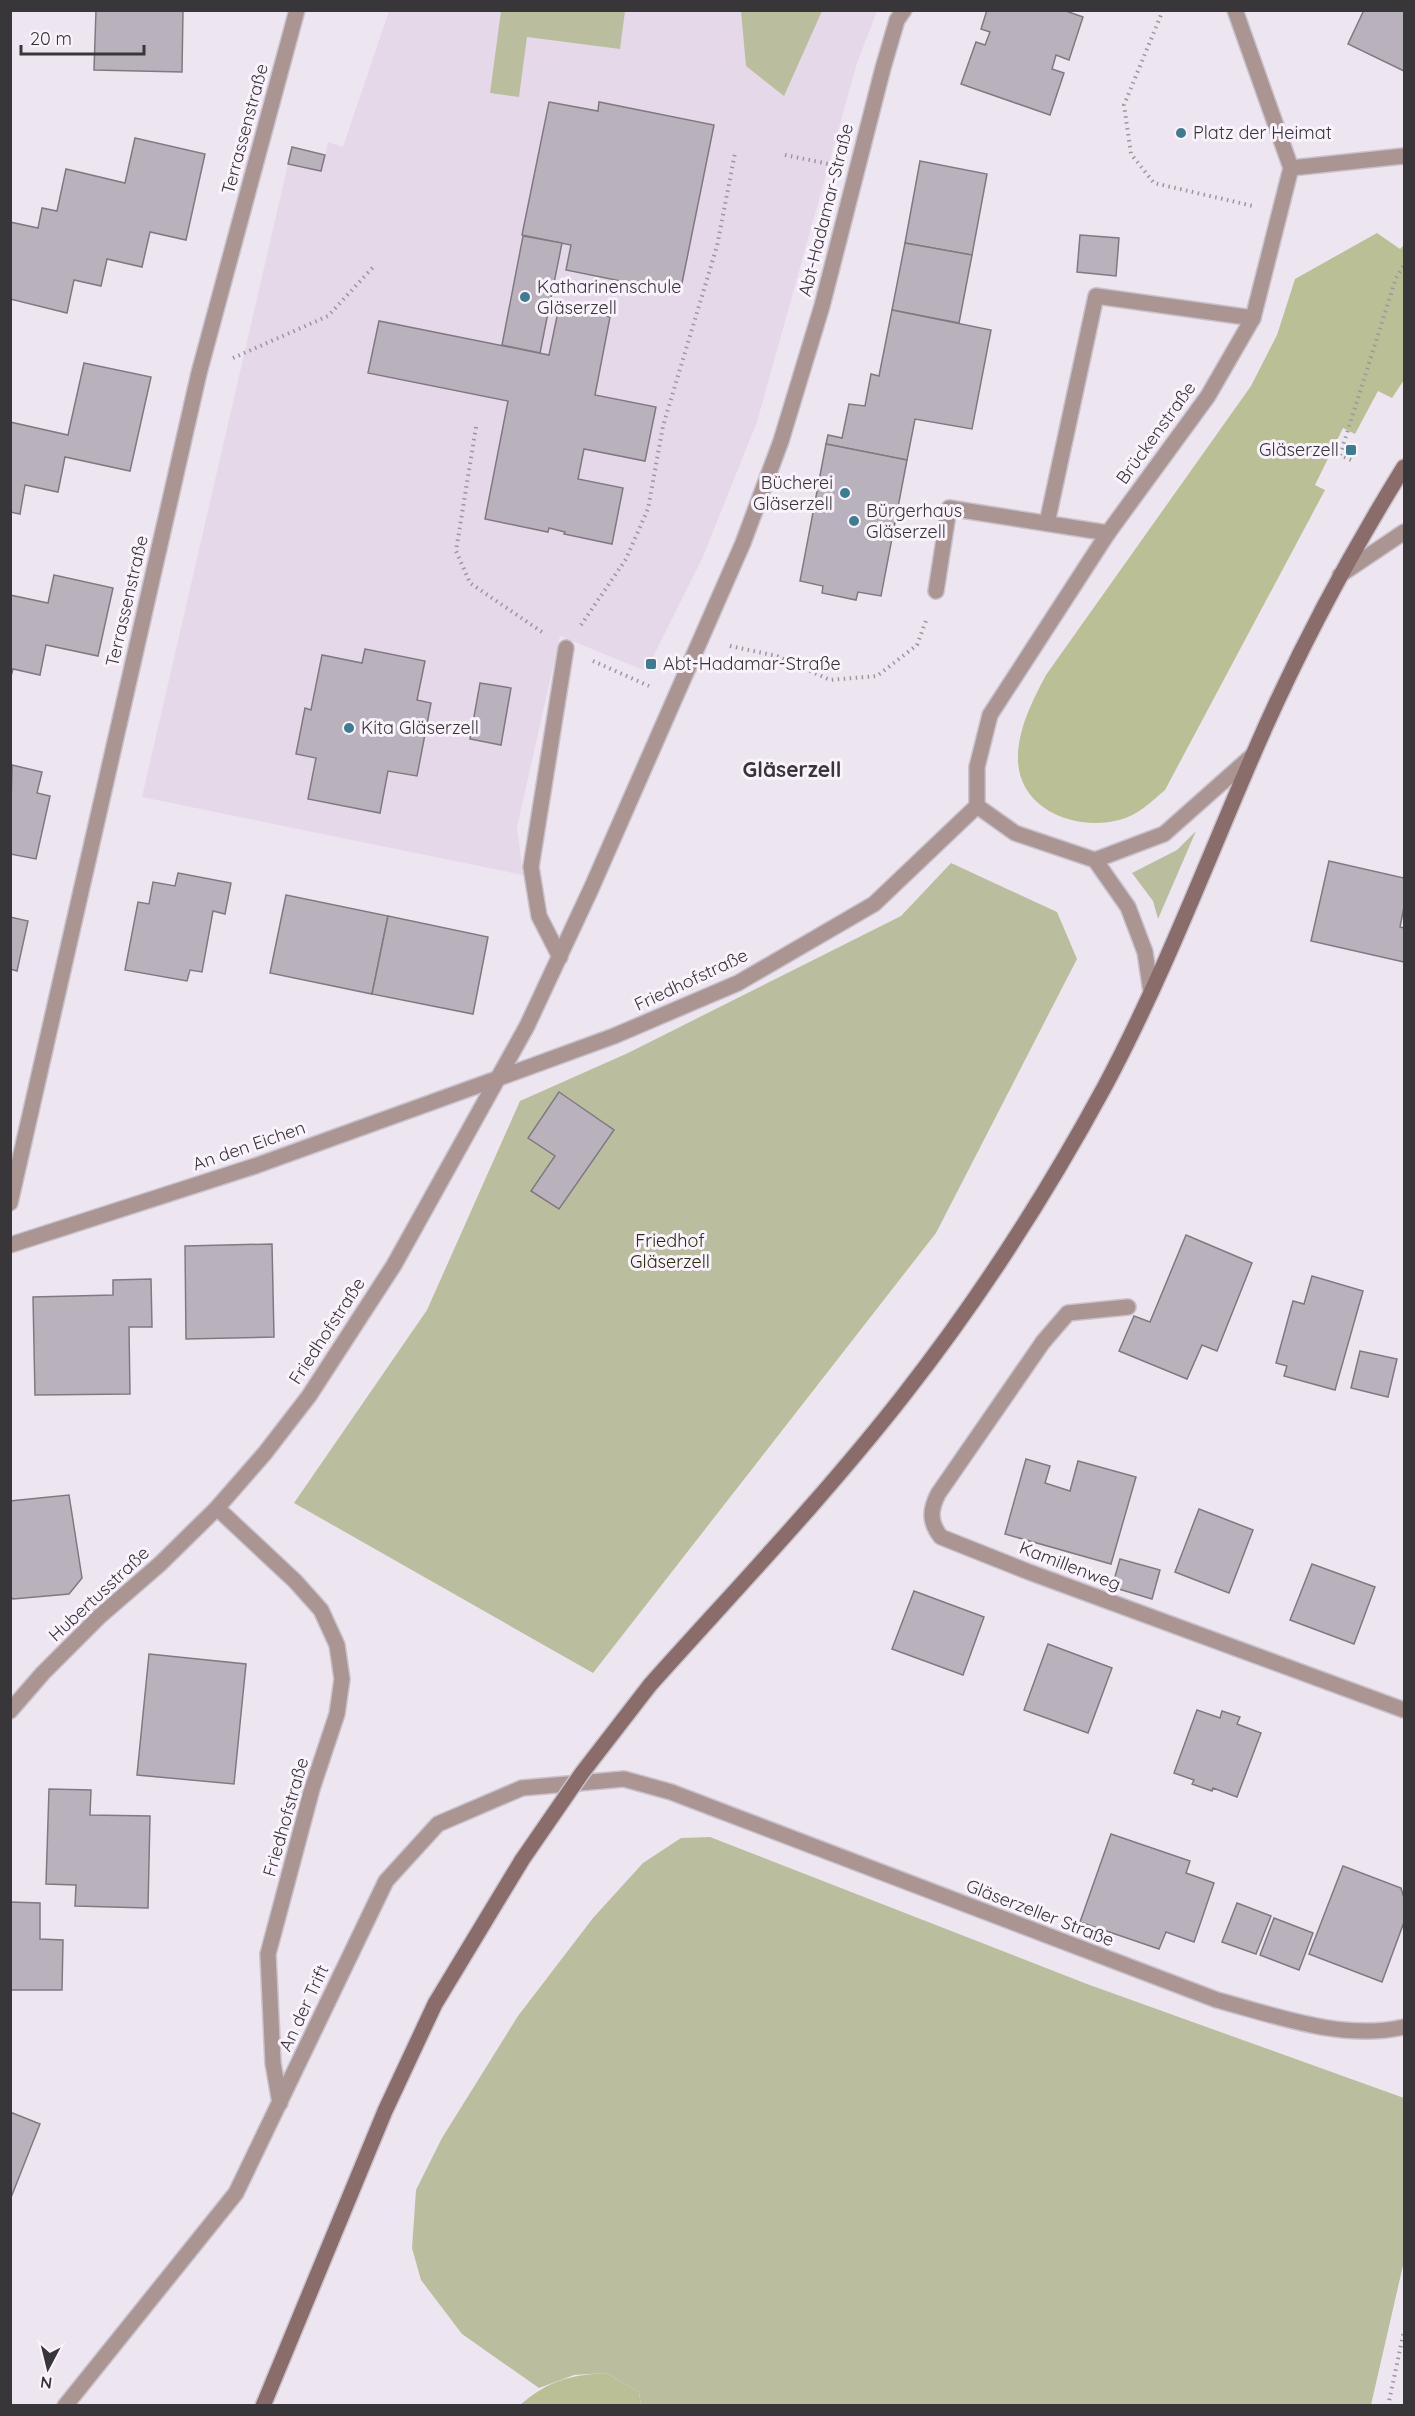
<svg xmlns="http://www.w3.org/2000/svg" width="1415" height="2416" font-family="Quicksand,sans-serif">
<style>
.built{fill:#e5d8e9}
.green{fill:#bbbe9e}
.forest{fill:#bbbf96}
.building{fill:#b9b2bc;stroke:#807982;stroke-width:1.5}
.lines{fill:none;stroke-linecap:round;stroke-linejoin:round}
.service-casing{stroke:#c9c2cc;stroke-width:18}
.minor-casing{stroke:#c9c2cc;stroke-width:18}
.secondary-casing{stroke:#c9c2cc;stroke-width:18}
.path{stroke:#9c979f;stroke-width:4;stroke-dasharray:1.5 4.5;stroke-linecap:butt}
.service{stroke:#aa9593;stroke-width:15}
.minor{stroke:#aa9593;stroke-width:15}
.secondary{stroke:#8a6c6a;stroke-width:15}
.secondary-bridge-casing{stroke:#c9c2cc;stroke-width:18;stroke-linecap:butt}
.secondary-bridge{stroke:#8a6c6a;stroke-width:15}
.poi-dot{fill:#3e7c92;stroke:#faf2fd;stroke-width:2}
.labels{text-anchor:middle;stroke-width:6;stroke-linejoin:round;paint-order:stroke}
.street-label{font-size:18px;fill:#39363a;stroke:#faf2fd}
.poi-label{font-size:18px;fill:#39363a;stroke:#faf2fd;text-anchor:start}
.park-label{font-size:18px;fill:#2c2e0c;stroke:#faf2fd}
.quarter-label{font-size:21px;font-weight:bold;fill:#39363a;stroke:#faf2fd}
</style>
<rect width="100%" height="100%" fill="#ede5f0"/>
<polygon class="built" points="389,11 877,11 857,63 757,422 702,559 646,671 560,636 517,827 523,875 142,797 288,164 321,171 328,142 343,147"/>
<g class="green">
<polygon points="501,11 625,11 620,49 527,37 519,97 490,93"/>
<polygon points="741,11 822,11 784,96 746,66"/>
<polygon points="1196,831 1158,919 1153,901 1132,873 1177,850"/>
<polygon points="951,863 1057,912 1077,959 936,1233 593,1673 294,1503 427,1310 520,1101 628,1053 901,916"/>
<polygon points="710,1837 1087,1984 1404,2098 1404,2261 1371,2405 641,2405 639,2392 606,2373 574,2375 539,2388 462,2334 421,2280 412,2248 416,2190 442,2138 518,2016 593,1918 643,1863 681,1838"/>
</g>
<g class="forest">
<path d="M1377,233L1400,249L1404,245V380L1392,398L1378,391L1355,434L1343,428L1315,485L1325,490L1165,790C1151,802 1137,816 1119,820C1077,831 1021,811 1018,762C1017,730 1032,702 1046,675L1251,386L1277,335L1295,279Z"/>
<path d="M606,2373L639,2392L641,2405H520C548,2381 569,2375 606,2373Z"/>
</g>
<g class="building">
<polygon points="96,10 183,10 182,72 94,70"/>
<polygon points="987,10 1063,10 1083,17 1069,60 1056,55 1052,69 1064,73 1050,115 961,84 976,42 985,45 990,32 981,29"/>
<polygon points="1364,10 1404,10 1404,71 1348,44"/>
<polygon points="549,102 598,111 599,102 714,125 680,293 566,270 571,245 522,235"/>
<polygon points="135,138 205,154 186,240 150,232 142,267 107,259 101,286 74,280 67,313 10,299 10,222 38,228 42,208 57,211 66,169 125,183"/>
<polygon points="292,147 325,155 321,171 288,164"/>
<polygon points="920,161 987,174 972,255 905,243"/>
<polygon points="1080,235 1119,238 1116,276 1077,272"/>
<polygon points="523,236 562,243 540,353 502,345"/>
<polygon points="905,243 972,255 959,323 892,310"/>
<polygon points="559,307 610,317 595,395 656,407 645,461 584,449 578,479 623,488 612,544 564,534 565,532 549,528 548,532 485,519 508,401 368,373 379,321 549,355"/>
<polygon points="892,310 991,330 972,429 915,419 907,460 826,444 828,435 842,438 849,404 865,406 871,374 879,376"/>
<polygon points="84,363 151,377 130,471 65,457 58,492 25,485 20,514 10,512 10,422 68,435"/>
<polygon points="826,444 907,460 881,596 858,592 856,600 822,593 823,586 800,581"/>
<polygon points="54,575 113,588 98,656 46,645 40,675 13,669 10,680 10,595 48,603"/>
<polygon points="365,649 425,661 417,700 431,703 417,776 388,771 380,813 308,799 316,758 296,754 305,708 311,710 322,655 362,663"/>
<polygon points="480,683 511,688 501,745 470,739"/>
<polygon points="12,765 42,772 37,793 50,796 36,859 10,854"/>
<polygon points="1329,861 1404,878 1404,907 1400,927 1404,928 1404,962 1311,941"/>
<polygon points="178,873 231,883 225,914 213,911 202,972 190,970 187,981 125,970 138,902 149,904 153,882 175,886"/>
<polygon points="286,895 388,916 372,994 270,973"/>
<polygon points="388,916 488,937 473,1014 372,994"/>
<polygon points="10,917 28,921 17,971 10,969"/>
<polygon points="559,1092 614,1130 559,1209 531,1191 555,1156 528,1138"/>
<polygon points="1186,1235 1252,1263 1217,1351 1202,1345 1187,1379 1119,1351 1134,1316 1150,1322"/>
<polygon points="272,1244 274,1337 186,1339 185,1246"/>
<polygon points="1312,1276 1363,1291 1335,1390 1284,1376 1287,1366 1276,1363 1293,1301 1304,1304"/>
<polygon points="151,1279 152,1327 129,1327 130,1394 35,1395 33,1297 113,1295 113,1280"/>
<polygon points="1360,1351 1397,1359 1388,1397 1351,1388"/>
<polygon points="1026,1459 1050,1466 1045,1483 1070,1491 1078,1461 1136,1477 1111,1564 1005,1534"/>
<polygon points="69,1495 82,1578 69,1594 13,1599 10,1596 10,1501"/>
<polygon points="1199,1509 1253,1530 1229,1593 1175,1572"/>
<polygon points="1120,1559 1160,1570 1152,1599 1112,1587"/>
<polygon points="1312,1564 1375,1587 1354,1644 1290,1620"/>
<polygon points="914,1591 984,1617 963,1675 892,1649"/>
<polygon points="1048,1644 1112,1668 1088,1733 1024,1710"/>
<polygon points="149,1654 246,1664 234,1784 137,1775"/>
<polygon points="1197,1710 1220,1718 1222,1711 1240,1717 1237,1724 1261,1733 1237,1797 1213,1788 1212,1791 1192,1784 1194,1780 1174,1773"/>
<polygon points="49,1789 91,1790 90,1815 150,1816 148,1908 75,1906 76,1885 46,1884"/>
<polygon points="1111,1834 1190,1861 1186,1873 1214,1883 1194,1942 1166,1932 1159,1949 1080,1922"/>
<polygon points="1343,1866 1401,1888 1404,1898 1404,1922 1382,1982 1309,1954"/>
<polygon points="10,1902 40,1903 40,1939 63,1940 62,1990 10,1990"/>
<polygon points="1237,1903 1271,1916 1256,1954 1222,1942"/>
<polygon points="1274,1918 1313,1933 1299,1970 1260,1955"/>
<polygon points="10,2112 40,2124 10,2200"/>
</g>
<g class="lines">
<g class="service-casing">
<g id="service">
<polyline points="1047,523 1096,296 1253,318"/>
<polyline points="1340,575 1404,532"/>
<polyline points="936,591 949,508 1108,533"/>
<polyline points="560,957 539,916 531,867 566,648"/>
<polyline points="1043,1342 1068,1313 1128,1307"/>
</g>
</g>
<g class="minor-casing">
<g id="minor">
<polyline points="1235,10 1291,168"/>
<polyline points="1291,168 1404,156"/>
<polyline points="977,806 977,767 990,715 1108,533 1208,396 1253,318 1291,168"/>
<polyline points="977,806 1015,833 1095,860 1128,907 1145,952 1151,992"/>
<polyline points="1095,860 1164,834 1253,755"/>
<polyline points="10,1203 199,373 297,10"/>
<polyline points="10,1245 255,1166 499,1078 614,1036 738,983 874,904 977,806"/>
<path d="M1043,1342L938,1494C930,1510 929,1522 941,1537L1029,1572L1404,1710"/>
<polyline points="217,1508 295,1581 321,1610 337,1645 342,1679 337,1714 312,1789 268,1954 273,2063 280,2103"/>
<polyline points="10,1711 43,1673 100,1616 160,1564 217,1508 265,1453 309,1396 394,1265 527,1026 591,889 743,543 781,441 822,306 883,68 897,20 904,10"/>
<path d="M65,2406L236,2193L386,1881L438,1824L522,1788L624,1779L671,1792L1217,2000C1277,2016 1342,2041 1404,2027"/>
</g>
</g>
<g class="secondary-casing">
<g id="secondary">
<path d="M650,1685C735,1590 824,1497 903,1396C979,1299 1046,1195 1105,1086C1162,979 1205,866 1253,755C1296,655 1347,559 1404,467"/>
<polyline points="263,2406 385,2111 435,2004 522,1860"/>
</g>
</g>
<g class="path">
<polyline points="1163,10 1124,105 1131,154 1154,183 1253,206"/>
<polyline points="785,155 829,164"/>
<polyline points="233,358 328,316 375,265"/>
<polyline points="476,427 456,551 470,583 542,632"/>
<polyline points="1351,460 1340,455 1396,278 1404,265"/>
<polyline points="581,625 626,559 648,509 663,426 717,246 735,153"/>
<polyline points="730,646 777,656 830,680 877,676 917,645 927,618"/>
<polyline points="593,661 649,686"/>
<polyline points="1388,2406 1404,2331"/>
</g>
<use href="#service" class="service"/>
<use href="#minor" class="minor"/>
<use href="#secondary" class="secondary"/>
<g class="secondary-bridge-casing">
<polyline id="secondary-bridge" points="522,1860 582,1773 650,1685"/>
</g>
<use href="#secondary-bridge" class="secondary-bridge"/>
</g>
<g class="poi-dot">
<circle cx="1181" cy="133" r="6"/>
<circle cx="525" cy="297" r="6"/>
<rect x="1345" y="444" width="12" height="12" rx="3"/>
<circle cx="845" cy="493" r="6"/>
<circle cx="854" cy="521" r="6"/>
<rect x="645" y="658" width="12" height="12" rx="3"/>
<circle cx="349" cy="728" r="6"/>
</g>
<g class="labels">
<g class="street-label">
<text transform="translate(245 129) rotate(-75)" y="6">Terrassenstraße</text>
<text transform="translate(826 210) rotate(-76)" y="6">Abt-Hadamar-Straße</text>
<text transform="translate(1156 433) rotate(-54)" y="6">Brückenstraße</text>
<text transform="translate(127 601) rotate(-77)" y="6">Terrassenstraße</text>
<text transform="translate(691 980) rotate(-25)" y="6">Friedhofstraße</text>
<text transform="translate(249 1146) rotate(-19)" y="6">An den Eichen</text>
<text transform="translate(327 1331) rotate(-57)" y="6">Friedhofstraße</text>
<text transform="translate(1070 1566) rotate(21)" y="6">Kamillenweg</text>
<text transform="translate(99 1594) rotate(-43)" y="6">Hubertusstraße</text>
<text transform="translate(286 1817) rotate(-74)" y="6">Friedhofstraße</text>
<text transform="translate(1040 1913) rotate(21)" y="6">Gläserzeller Straße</text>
<text transform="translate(304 2008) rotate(-65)" y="6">An der Trift</text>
</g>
<g class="poi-label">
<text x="1193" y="139">Platz der Heimat</text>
<text x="537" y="293">Katharinenschule<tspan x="537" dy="21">Gläserzell</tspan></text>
<text x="1339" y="456" text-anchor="end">Gläserzell</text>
<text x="833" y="489" text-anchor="end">Bücherei<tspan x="833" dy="21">Gläserzell</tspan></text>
<text x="866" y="517">Bürgerhaus<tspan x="866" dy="21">Gläserzell</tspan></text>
<text x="663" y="670">Abt-Hadamar-Straße</text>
<text x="361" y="734">Kita Gläserzell</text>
</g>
<g class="park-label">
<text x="670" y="1247">Friedhof<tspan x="670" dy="21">Gläserzell</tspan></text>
</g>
<g class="quarter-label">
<text x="792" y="777">Gläserzell</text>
</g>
</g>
<rect width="1415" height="2416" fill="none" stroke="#39363a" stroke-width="24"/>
<g transform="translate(48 2368) rotate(187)" stroke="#faf2fd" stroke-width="4.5" paint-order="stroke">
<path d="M0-4.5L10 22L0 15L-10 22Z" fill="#39363a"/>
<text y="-9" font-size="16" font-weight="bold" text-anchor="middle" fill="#39363a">N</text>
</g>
<path d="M21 45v9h123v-9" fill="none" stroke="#39363a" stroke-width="3"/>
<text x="30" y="45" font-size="18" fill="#39363a" stroke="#faf2fd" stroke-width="4.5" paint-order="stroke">20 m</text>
</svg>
